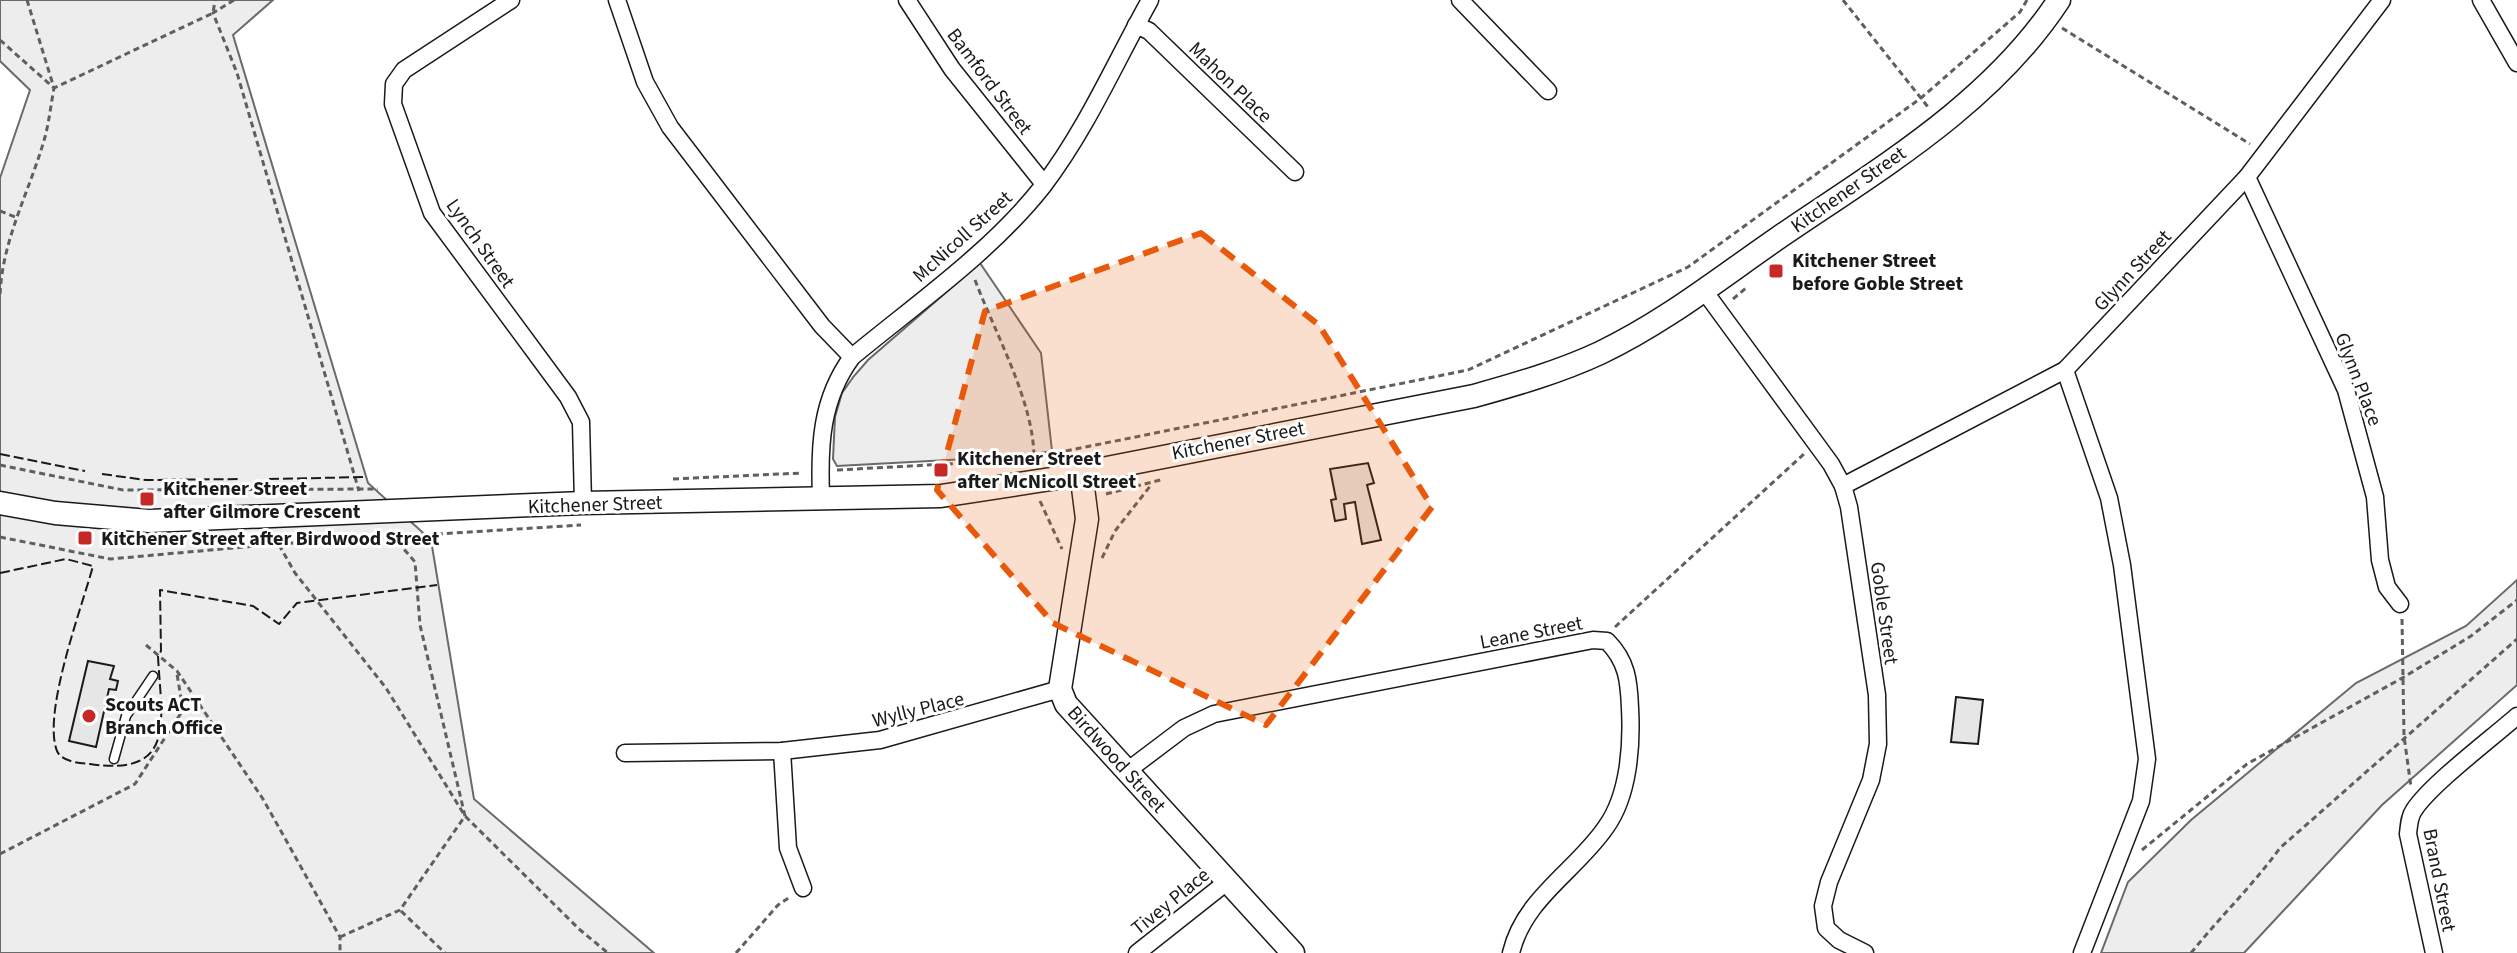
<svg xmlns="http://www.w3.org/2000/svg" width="2517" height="953" font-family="'Source Sans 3',sans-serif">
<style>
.built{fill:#ededed;stroke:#6a6a6a;stroke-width:2}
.building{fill:#e6e6e6;stroke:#1a1a1a;stroke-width:2}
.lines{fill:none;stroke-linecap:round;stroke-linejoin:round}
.service-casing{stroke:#1a1a1a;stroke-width:11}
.minor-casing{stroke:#1a1a1a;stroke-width:19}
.tertiary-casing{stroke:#1a1a1a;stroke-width:25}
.path{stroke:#5f5f5f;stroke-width:3;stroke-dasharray:6 4;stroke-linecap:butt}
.service{stroke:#fff;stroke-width:8}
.minor{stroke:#fff;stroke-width:16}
.tertiary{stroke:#fff;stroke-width:22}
.fence{stroke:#1a1a1a;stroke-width:2;stroke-dasharray:10 4;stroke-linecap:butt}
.marked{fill:#e8590c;fill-opacity:0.2;stroke:#e8590c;stroke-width:6;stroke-dasharray:16 10;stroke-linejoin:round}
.poi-dot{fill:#c62828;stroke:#fff;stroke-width:3}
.labels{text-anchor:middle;stroke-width:6;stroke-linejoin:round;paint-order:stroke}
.street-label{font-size:20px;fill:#1a1a1a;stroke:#fff}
.poi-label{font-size:20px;font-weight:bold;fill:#1a1a1a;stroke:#fff;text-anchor:start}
</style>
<rect width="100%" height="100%" fill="#fff"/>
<g class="built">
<polygon points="0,0 273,0 233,35 368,483 431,540 474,799 654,953 0,953 0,178 30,90 0,61"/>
<polygon points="980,263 1041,353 1052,451 1023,456 837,466 833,459 835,417 842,393 854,376 868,360"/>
<polygon points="2517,580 2517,685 2382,805 2244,953 2101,953 2128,882 2191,820 2356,683 2466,626"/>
</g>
<g class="building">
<polygon points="1368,463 1374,483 1367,485 1381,540 1362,544 1355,502 1344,504 1346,519 1335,521 1331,500 1336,499 1330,469"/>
<polygon points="88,661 114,666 110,679 118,681 116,690 109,689 96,747 69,741"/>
<polygon points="1956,697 1983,700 1978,744 1951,742"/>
</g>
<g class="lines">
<g class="service-casing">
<polyline id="service" points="114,759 126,716 153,676"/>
</g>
<g class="minor-casing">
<g id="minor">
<polyline points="511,0 404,70 394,84 393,104 432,213 568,397 581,422 583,503"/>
<polyline points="617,0 645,82 670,127 822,326 852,357"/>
<polyline points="907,0 952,69 1044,184"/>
<polyline points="1460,0 1548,91"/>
<polyline points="2481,0 2517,63"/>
<polyline points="1136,25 1149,31 1295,172"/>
<polyline points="2247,177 2346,390 2375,497 2380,560 2387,587 2400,604"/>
<polyline points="1705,292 1831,464 1843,486 1849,507 1877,695 1878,744 1871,780 1829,882 1823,906 1826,928 1839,940 1865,953"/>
<polyline points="2065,370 2109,498 2122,565 2147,759 2141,801 2082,953"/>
<polyline points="1843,486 2065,370 2247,177 2382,0"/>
<path d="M821,496C819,445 821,399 852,357C916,304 991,252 1043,186C1086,130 1116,61 1150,0"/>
<polyline points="782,751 788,848 803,888"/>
<polyline points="625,753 782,751 880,740 1060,689"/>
<path d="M1127,771L1184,728L1214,714L1593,640L1607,641C1627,661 1629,681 1630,708C1632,745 1629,795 1606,827C1576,871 1524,898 1511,953"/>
<polyline points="1137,953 1228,881"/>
<path d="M2434,953L2408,834C2409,826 2409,817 2414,810C2431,784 2491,739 2517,716"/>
</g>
</g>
<g class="tertiary-casing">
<g id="tertiary">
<polyline points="1081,472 1087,519 1060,689 1066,704 1293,953"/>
<path d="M0,503L55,513L149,521L583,503L941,496L1051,479L1474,396C1517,384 1559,372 1600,353C1665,322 1720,278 1778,238C1879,169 1991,104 2059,0"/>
</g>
</g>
<g class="path">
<polyline points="27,0 54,88 213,13 215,0"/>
<polyline points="234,0 213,13 237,73 359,491"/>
<polyline points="1843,0 1928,107"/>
<polyline points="2062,28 2250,144"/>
<path d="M0,40L54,88C51,104 49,122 45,137C30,191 1,241 0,298"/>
<polyline points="0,211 15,217"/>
<path d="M975,280C995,333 1034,402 1034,458"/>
<polyline points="1733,299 1746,288"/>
<polyline points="0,465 123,490 378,489"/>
<polyline points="837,470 1021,460 1468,370 1688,267 1921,98 2020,12 2027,0"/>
<polyline points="673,479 802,473"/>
<polyline points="1106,494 1164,479"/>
<polyline points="1040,501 1062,549"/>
<polyline points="274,536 295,573 386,688 465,816 579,929 608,953"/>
<polyline points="0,537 110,559 278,544 581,525"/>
<polyline points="1102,558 1115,531 1151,485"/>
<polyline points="2402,619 2404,736 2411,787"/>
<polyline points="1615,627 1804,454"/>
<polyline points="146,645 177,671 263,799 340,937 340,953"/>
<polyline points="2142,850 2247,764 2404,677 2471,636 2517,600"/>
<polyline points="0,854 135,784 183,710 177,674"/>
<polyline points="401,911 445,953"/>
<polyline points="340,937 400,910 465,816 420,625 415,562 390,533"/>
<polyline points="736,953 778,905 790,897"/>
<path d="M2191,953C2220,917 2253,885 2280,848L2517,639"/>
</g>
<use href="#service" class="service"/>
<use href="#minor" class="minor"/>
<use href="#tertiary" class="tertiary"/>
<g class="fence">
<polyline points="0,454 85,471"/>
<polyline points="102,474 146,480 240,479"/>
<polyline points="269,479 366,477"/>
<path d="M0,573L66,559L93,566C82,607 42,713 57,751C62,762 79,763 90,764C178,777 161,719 158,656L161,651L160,590L253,606L279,624L297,603L437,585"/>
</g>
</g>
<path class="marked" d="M1201,233L1319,325L1432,507L1266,725L1053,623L937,490L985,311Z"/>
<g class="poi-dot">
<rect x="1768" y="263" width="16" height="16" rx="4"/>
<rect x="933" y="462" width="16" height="16" rx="4"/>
<rect x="139" y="491" width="16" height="16" rx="4"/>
<rect x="77" y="530" width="16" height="16" rx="4"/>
<circle cx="89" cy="716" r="8"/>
</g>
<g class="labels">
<g class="street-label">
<text transform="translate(990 81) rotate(53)" y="7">Bamford Street</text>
<text transform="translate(1231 82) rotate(44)" y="7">Mahon Place</text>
<text transform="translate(1848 189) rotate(-35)" y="7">Kitchener Street</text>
<text transform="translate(962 236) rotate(-42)" y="7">McNicoll Street</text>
<text transform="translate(481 243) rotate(55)" y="7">Lynch Street</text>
<text transform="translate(2132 270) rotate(-47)" y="7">Glynn Street</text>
<text transform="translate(2359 379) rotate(69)" y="7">Glynn Place</text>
<text transform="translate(1238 440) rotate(-11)" y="7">Kitchener Street</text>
<text transform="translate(595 504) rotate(-2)" y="7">Kitchener Street</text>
<text transform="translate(1885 613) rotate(82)" y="7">Goble Street</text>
<text transform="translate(1531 632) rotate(-11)" y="7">Leane Street</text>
<text transform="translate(918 709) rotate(-14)" y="7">Wylly Place</text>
<text transform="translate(1117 759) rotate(48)" y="7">Birdwood Street</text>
<text transform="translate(2440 880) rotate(79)" y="7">Brand Street</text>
<text transform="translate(1170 901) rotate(-39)" y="7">Tivey Place</text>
</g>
<g class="poi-label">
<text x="1792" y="267">Kitchener Street<tspan x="1792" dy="23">before Goble Street</tspan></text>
<text x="957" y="465">Kitchener Street<tspan x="957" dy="23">after McNicoll Street</tspan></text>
<text x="163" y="495">Kitchener Street<tspan x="163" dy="23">after Gilmore Crescent</tspan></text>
<text x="101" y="545">Kitchener Street after Birdwood Street</text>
<text x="105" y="711">Scouts ACT<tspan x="105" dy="23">Branch Office</tspan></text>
</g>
</g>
</svg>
